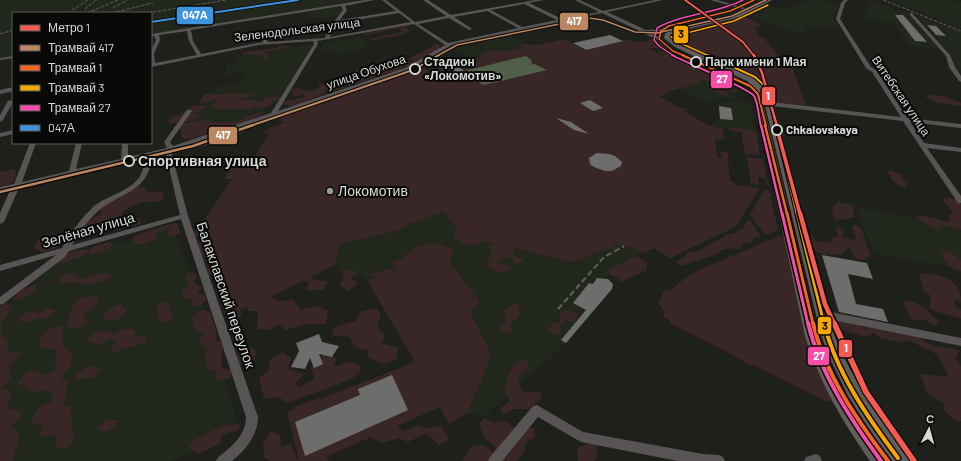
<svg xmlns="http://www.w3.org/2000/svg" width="961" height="461" font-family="Barlow,sans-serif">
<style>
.built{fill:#21271d}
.green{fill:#392728}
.water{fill:#515f48}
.building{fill:#6d6e6b}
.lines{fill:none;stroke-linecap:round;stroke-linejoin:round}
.minor{fill:#585453;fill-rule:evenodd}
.major{fill:#625d5d;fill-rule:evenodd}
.rail-far1{stroke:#615f5e;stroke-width:1;stroke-dasharray:3.5 1.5;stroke-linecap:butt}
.rail{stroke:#615f5e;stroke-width:2;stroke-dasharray:6 3;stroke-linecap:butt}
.rail-1-casing{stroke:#090a08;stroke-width:3.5}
.rail-1{stroke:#4094de;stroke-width:2}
.tram-1-far2-casing{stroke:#090a08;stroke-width:3}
.tram-1-far1-casing{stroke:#090a08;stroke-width:4}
.tram-1-casing{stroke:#090a08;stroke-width:5}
.tram-2-far4-casing{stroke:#090a08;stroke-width:3}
.tram-2-far3-casing{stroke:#090a08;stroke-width:4}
.tram-2-far2-casing{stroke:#090a08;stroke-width:5}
.tram-2-far1-casing{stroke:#090a08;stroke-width:6}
.tram-2-casing{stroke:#090a08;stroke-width:7}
.tram-3-far4-casing{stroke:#090a08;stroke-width:3}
.tram-3-far3-casing{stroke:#090a08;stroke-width:4}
.tram-3-far2-casing{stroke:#090a08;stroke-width:5}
.tram-3-far1-casing{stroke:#090a08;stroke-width:6}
.tram-3-casing{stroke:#090a08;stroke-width:7}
.tram-4-far4-casing{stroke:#090a08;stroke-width:3}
.tram-4-far3-casing{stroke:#090a08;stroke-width:4}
.tram-4-far2-casing{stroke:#090a08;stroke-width:5}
.tram-4-far1-casing{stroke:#090a08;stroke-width:6}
.tram-4-casing{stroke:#090a08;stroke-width:7}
.tram-1-far2{stroke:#bb8660;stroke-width:1.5}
.tram-1-far1{stroke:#bb8660;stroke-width:2}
.tram-1{stroke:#bb8660;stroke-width:2.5}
.tram-2-far4{stroke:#f26522;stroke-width:1.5}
.tram-2-far3{stroke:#f26522;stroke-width:2}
.tram-2-far2{stroke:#f26522;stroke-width:2.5}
.tram-2-far1{stroke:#f26522;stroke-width:3}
.tram-2{stroke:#f26522;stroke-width:4}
.tram-3-far4{stroke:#f7a600;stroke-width:1.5}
.tram-3-far3{stroke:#f7a600;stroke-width:2}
.tram-3-far2{stroke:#f7a600;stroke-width:2.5}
.tram-3-far1{stroke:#f7a600;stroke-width:3}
.tram-3{stroke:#f7a600;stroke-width:4}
.tram-4-far4{stroke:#f54da8;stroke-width:1.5}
.tram-4-far3{stroke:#f54da8;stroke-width:2}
.tram-4-far2{stroke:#f54da8;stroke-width:2.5}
.tram-4-far1{stroke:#f54da8;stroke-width:3}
.tram-4{stroke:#f54da8;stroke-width:4}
.metro-1-far4-casing{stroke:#090a08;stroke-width:3.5}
.metro-1-far3-casing{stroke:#090a08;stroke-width:4.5}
.metro-1-far2-casing{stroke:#090a08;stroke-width:6}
.metro-1-far1-casing{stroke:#090a08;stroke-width:8}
.metro-1-casing{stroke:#090a08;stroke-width:8}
.metro-1-far4{stroke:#f65b53;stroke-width:2}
.metro-1-far3{stroke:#f65b53;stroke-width:2.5}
.metro-1-far2{stroke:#f65b53;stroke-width:3.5}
.metro-1-far1{stroke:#f65b53;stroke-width:4.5}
.metro-1{stroke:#f65b53;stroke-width:5.5}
.stop-dot{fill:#090a08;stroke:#d6d9d5;stroke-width:2}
.poi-dot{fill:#969894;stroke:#090a08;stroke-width:1.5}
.labels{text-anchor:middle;stroke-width:4;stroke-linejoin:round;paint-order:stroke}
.far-street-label{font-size:12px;fill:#d6d9d5;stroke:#090a08}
.far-stop-label{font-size:12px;font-weight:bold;fill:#d6d9d5;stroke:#090a08;text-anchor:start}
.stop-label{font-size:14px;font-weight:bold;fill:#d6d9d5;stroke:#090a08;text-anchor:start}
.poi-label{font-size:14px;fill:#d6d9d5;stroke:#090a08;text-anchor:start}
.street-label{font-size:14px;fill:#d6d9d5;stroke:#090a08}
.line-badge{stroke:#090a08;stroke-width:1.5}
.badge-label{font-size:11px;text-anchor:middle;font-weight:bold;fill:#fff}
.pale-badge-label{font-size:11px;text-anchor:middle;font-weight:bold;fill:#111}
</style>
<rect width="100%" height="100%" fill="#1e201c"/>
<g class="built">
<polygon points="0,0 371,0 151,34 151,13 13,13 13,55 0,58"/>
<polygon points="809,0 817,0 839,5 833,17 840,29 807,26 805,34 802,34 752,17 768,7 778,9 781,7 779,6 790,8"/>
<polygon points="888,0 945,0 961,2 961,29"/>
<polygon points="871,2 878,3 909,14 940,49 909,45 892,22 861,19"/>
<polygon points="342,6 344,10 337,17 307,19 308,12"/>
<polygon points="916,17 924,17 961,32 961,69 958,69 948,50 933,35 936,35"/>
<polygon points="512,36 529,47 472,59 454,49"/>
<polygon points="360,37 367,43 364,50 342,55 337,51 319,50 324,43"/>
<polygon points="311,44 313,45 276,102 265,109 261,114 236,124 184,125 220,85 235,85 247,74 245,73 225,74 227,64 236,62 237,55"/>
<polygon points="708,78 735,92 738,98 724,98 708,103 678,88"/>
<polygon points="726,100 750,102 756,131 709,126 720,119 719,106"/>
<polygon points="856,207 961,226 961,269 874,254"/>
<polygon points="444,212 458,227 488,242 519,248 571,262 617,244 633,246 643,253 609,269 609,274 605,278 613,283 612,289 566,343 485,416 467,413 488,364 490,352 470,311 480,302 445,257 428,262 411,264 392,272 389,268 373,274 374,278 367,280 360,274 345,279 335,265 340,244 397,231 411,223"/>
<polygon points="173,226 204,308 236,418 228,435 171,461 0,461 0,312 57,262"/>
</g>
<g class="green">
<polygon points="739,17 748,18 762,25 755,28 758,36 763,37 787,66 792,67 806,106 773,102 768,89 760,82 676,45 671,39 674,32 676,32"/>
<polygon points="408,25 409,26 406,27 409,30 403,35 382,38 373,41 370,40 371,39 402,32 400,29 395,29 366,35 363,34"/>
<path d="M559,39L568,40L585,51L592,49V46C595,46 597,47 599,47C604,46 606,43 615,43L617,41L630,40L636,42H643L654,39L662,45L671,47C665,50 655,48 648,48L664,56L665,55L659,53L657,51H670L676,54L673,56L678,58L680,57L692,61H702L730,76L738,77L739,79C735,80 732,80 729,76H724L726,79L722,80L730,84V86L735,88L738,93L726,89L722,91L728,93V95C721,95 716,94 713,88L716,85L704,80L700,81L701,82L672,91H667L669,93L659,96L679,107L688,110L684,111L709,126L723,128L724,140L715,139L717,158H722L719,150L728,153L729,162L728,163L730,180L737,185L760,188L735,227L670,258L654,248L643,253C637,249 622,243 614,245L615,247L589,255L590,256L571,262L515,248L512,254L524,260L515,265L512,258H501L497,263L509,265L514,270L498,273L487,266L491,252L489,247L493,244L482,240L481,243L465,245L453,235L457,229L444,212L411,223L397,231L340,244L335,265L312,276L313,280L328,281L323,290H306L309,282L303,281L271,297L280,301L293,300L301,310L318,306L328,311L326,324H306L285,330L279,324L269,330L257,329L258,311H248L247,307L240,310L242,313L238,320L245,345L258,351L253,361L240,365L236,359L240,351L221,305L224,300L213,275H208L207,269L210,266L207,258L201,256L197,245L200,240L199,237L195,236L194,232L200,227L232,179H224L232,167L247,168L269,134L263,133L270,128L284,123L279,118L274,117L275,115L302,106L309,108L359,91L356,89L358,87L380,83L381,81L402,75L404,73L424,69L434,75L437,72L436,67L448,64L449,62L483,57L481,54L487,51H510L524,48L521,47L522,44L538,45L557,41Z"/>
<path d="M437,44L442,45L439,47V50L434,53L422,57V59L416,60L419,61V63L401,68V71L387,73L333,91H326L324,94C311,96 297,112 283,103L289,100L305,97L304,95L294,96L291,91C297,85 299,89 306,91C310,92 315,89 319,88V84C325,82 329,84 335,82L332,80L334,78L349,80L359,77L352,72L360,70L368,71L381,69L388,64L415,61L408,59Z"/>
<polygon points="283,45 292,47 262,52 267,53 268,58 264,59 261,55 241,54 244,52 276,48"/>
<path d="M209,93L217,95L228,93L251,94L253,96L237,99L259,101L258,103L263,101L266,97H281L279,100L272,101C270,107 264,108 258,108L256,106L249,109H214L211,107L215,102L220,99C212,99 207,103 199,104L203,96Z"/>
<path d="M931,95L944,96L961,103V106C950,104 933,104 925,96Z"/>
<path d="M204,105L207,107L197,113L201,116C192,121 178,126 168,122L173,116L180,115L193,106Z"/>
<path d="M260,112H263L264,114C258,117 251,118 246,123L218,132H209L204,135L189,139L182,138L180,126L184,123L207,120L219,123L229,121L237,122L245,117Z"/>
<polygon points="728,127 756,131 760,155 745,154 741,132 731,131 727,128"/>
<path d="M246,128L248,129C236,139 199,147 183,152H179L198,147L209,142L220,140Z"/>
<polygon points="747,157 763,159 769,186 767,186 765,178 758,177 759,185 751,183"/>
<polygon points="13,170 18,171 14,174 17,176 14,179 13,182 7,185 0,186 0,172"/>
<path d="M887,171H892L900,174L902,179L907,183L906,187C895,186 892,180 887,171Z"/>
<polygon points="139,187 145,188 148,193 163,191 164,198 157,202 141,202 123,211 120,220 139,218 141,223 136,226 128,225 117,228 97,230 77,240 74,238 89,221 99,215 102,210 91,209 93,205 119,199 123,195"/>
<polygon points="765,189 769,190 778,230 765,235 750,215"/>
<path d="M942,198H950L959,200L961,204V230L941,225V230C934,229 921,222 916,217C927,213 939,221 950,221L949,216L953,213Z"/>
<polygon points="838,202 852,205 855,217 837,221 832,215 833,207"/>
<path d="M749,219L761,236L753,239V242L742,244L740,249C733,248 727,248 720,251C718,253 715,255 712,256C701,259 692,262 682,266L675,262L683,258L689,251L696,252L727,235L735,233L742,229Z"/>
<path d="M172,223H177L180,233L170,237L166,234L170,231V228L158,232L156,239L144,244H134V237C146,230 159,228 172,223Z"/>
<polygon points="856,225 861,228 871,256 862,260 856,259 851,249 846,248 842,255 822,254 809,248 805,232 811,234 816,241 832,243 833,237 838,237 836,228 839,227 844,230 843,238 856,240 852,226"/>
<path d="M67,235C64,247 52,250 41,252L34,248L39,239L53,236Z"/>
<polygon points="779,236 785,237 813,356 832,400 830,402 826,401 753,365 746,364 744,361 670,323 669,320 664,318 664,311 659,304 664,290 669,291 692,273"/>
<path d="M108,242L114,243L108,249L92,254L88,252L81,257L62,263L56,261C65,253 77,249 89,250L94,246Z"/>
<polygon points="440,244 454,250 450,263 480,302 470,312 490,352 488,364 467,413 449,424 440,407 397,426 403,431 418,425 425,428 441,426 449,439 439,445 426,433 408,442 399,438 381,443 371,437 327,456 329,461 270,461 264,457 263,443 271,431 280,435 281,448 291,444 297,459 299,459 287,412 293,410 294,407 319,398 321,399 415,362 367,280 374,278 372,274 390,268 392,272 398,269 393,268 394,261 406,258 404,255 413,252 413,248 423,245"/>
<path d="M940,251H950L961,260V271C948,268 946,262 940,251Z"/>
<polygon points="636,256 647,263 647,270 621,282 616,277 609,274 609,269"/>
<polygon points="352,269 357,273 351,279 358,282 349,291 340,285 345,270"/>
<polygon points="73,272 80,279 102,273 112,274 104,281 84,285 76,282 62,284 58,281 63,275"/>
<polygon points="189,273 195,273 197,276 193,282 202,287 197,294 205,295 206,301 199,306 193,305 192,299 183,298 182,292 190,283 185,278"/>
<path d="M919,274C940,273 961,278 961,302L954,299L955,306L961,309V319C950,314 939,314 930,308L931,296L924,291Z"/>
<path d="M37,285V290L23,299L13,300C19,290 26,287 37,285Z"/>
<path d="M98,296L96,306L83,316L87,323L74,329L67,327C73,302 72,298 98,296Z"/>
<path d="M906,300C920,302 930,313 940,323L935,326L925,320L917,321L910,317L903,303Z"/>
<polygon points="7,302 10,311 1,323 1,336 7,339 8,352 20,352 21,355 9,365 11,376 3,388 12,392 7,408 21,411 21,416 11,427 20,433 13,461 0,461 0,307"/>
<polygon points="168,302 173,316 168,322 160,322 156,309 160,303"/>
<polygon points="515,302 519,305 520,314 510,325 512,331 504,333 499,327 506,321 504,311"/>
<path d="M120,304L127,311C120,320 113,322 102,319L108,309Z"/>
<path d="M48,308L56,311L48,318H38L26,323L18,320C24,313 30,309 39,313Z"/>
<polygon points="376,308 381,315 377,326 385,335 381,343 398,348 396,360 384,364 368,358 368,350 354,347 350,337 332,335 334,327 356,321 360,312"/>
<polygon points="204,310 210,312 217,334 215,340 223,343 221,368 233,371 229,378 216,380 216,370 208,370 205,355 207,348 198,342 204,334 195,331 192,318 198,312"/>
<path d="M563,311C570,311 575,311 579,317L573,322L565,320L560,326L562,332L557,335L549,333V328L553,323L560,321V316Z"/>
<path d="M830,319L857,323L867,330L863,321L917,331C920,334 922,339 925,341C934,349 949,346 960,351L955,359L961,366V421H955L944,410V404L927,392L920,374L949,377L938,355L908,340L898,342L880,338L873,333L865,337L842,330Z"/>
<polygon points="63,326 63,346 73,353 71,365 61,377 68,382 63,406 70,407 74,440 67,448 56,447 56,435 40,436 44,426 30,423 39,408 53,400 51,390 32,392 18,383 26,373 36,370 44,375 55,371 56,350 39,347 41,336 52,328"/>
<polygon points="123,329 135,329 135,336 144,336 147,341 133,347 124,348 115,353 110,348 117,340 111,339 97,345 86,340 93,333 109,330 113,335"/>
<polygon points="283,352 291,358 288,369 304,374 295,384 299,387 315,379 311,368 314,358 328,353 337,359 333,367 349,362 358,364 361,370 352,379 287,403 279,397 264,399 259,377 268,372 271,358"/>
<path d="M528,359L529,366L517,378L523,392H541V399L528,409H513L507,414L501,413V408L510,401L504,390C508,375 511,362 528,359Z"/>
<polygon points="89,366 102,369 94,378 74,380 76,374"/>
<polygon points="484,418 494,423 505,421 517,430 525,428 534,428 535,437 525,444 524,452 516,461 462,461 471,446 483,445 493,452 496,448 484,438 479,424"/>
<polygon points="106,420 119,420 115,427 104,432 97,428"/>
<polygon points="241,424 237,431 222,434 220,444 198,454 189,448 194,440 224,425"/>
<polygon points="590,443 597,446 597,457 594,461 578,461 577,448"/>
</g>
<polygon class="water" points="526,56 531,60 532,64 527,65 534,64 547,70 483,85 464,71"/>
<g class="building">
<polygon points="895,15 903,15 927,42 915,41"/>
<polygon points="927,25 936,26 946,36 936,35"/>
<polygon points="610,35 623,41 586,50 573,43"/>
<polygon points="459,67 469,75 458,77 451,69"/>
<polygon points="590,100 603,108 593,111 580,103"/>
<polygon points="719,106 731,108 733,120 720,119"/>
<polygon points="556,118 571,122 589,134 574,130"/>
<polygon points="597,153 609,154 615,156 622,162 621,166 612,171 605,171 594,167 590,164 589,158"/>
<polygon points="822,255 867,263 873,279 848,274 856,304 883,309 888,322 839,312"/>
<polygon points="597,278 608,279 613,284 612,289 566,343 561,340 586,310 573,303 589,283 593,284"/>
<polygon points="319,334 322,342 339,346 332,357 319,354 323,364 314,368 310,358 305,369 291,367 299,351 296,343"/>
<polygon points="392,375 408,410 305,456 295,422 360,395 358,389"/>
</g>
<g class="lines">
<g class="minor">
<path d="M365,0H374L345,6L347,10L340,20L396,11L382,0H386L415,22L446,16L423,0H428L451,15L535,0H543L529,3L562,19L599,12L575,0H580L603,11L655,0H663L607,12L646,30L664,29L666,30L664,31L650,32L662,39L658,40L602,13L454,44L443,50L409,70L174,150L172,155L188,216L258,417C258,435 245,451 232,461H216C218,456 223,454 227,450C237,442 246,431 246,417L181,219L69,251L65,257L3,304L0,305V297L56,255L0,271V265L62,248C71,232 83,215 97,204C110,195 129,191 139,178C143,171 144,164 147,158L160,155L163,157L162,158L152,160C146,191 125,192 103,207C90,217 80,231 72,245L180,215L166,155L167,152L14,188L18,190L4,222L0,224V213L11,188L0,191V187L14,184L30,143H36L22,182L69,171L76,143H82L76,169L121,159L122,143H128V157L167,148L164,142L187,110H191L192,111L170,142L173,146L271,113L314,44L313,41L258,45L151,67V51L156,40L154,36H151V34ZM524,4L557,20L522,27L491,10ZM341,6L343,10L328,30L325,38L268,42L266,39L271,33L269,32L262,39L263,42L201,54L193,41L191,30ZM487,11L518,28L448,43L418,24L449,18L469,30H471V28L454,17ZM399,13L411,22L330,37L332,30L337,23ZM414,24L445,45L405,68L278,111L318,44L317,41ZM187,31L189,41L197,55L155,63L154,54L160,40L159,35Z"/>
<polygon points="710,0 717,0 752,10 750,11"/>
<polygon points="844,0 848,0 845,3 840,19 871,67 876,70 907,118 961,124 961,128 910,122 924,143 961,148 961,152 927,148 961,196 961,203 958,203 903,121 763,105 760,103 763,101 901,117 872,72 866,68 836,19 841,3"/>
<polygon points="910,13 912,13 950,55 955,67 961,76 961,82 959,81 949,67 946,56 910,15"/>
<polygon points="13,56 13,58 0,60 0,58"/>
<polygon points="13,87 13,91 0,94 0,90"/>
<polygon points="10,100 13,102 3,120 0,122 0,115 8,101"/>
<polygon points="13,130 13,134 0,137 0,133"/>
<polygon points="821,310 961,338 961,346 818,317 816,314 818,311"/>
<polygon points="537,405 583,432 703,454 719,455 723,457 725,461 678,461 581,442 538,417 502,461 488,461 490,457 533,406"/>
<polygon points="816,454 820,456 822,461 804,461 806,457"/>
</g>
<path class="major" d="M765,0H772L740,17L675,32L670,35V37L679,45L758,80L770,92L834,335C852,379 878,418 908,455L910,461H892L871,432L848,396L828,354L821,335L762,93L760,91L819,336C835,384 856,415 886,455L888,461H870C841,419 821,385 805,336L754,95L753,90L746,84L749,82L675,47L664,38L665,33L671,30L736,15Z"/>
<g class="rail-far1">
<polyline points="883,0 961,31"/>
<polyline points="113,8 127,0"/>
<polyline points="85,9 96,0"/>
<polyline points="68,13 88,0"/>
<polyline points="87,13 118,0"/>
<polyline points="112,13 153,3"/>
<polyline points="148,13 226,0"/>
<polyline points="0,34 13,30"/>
<polyline points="11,38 13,37"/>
</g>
<polyline class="rail" points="558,309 604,257 624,246"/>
<g class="rail-1-casing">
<polyline id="rail-1" points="151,22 298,0"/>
</g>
<use href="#rail-1" class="rail-1"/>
<g class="tram-1-far2-casing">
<polyline id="tram-1-far2" points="437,56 457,45 589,18 603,20 635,32 657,33 732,16 766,0"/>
</g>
<g class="tram-1-far1-casing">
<polyline id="tram-1-far1" points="250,126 413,70 439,55"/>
</g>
<g class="tram-1-casing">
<polyline id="tram-1" points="0,192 193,146 253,125"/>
</g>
<g class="tram-2-far4-casing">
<polyline id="tram-2-far4" points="685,56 673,51 659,39 661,31 669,26 730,11 754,0"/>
</g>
<g class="tram-2-far3-casing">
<polyline id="tram-2-far3" points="682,55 750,86 758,94 766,126"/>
</g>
<g class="tram-2-far2-casing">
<polyline id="tram-2-far2" points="765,125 787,214"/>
</g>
<g class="tram-2-far1-casing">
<polyline id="tram-2-far1" points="787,213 813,324"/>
</g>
<g class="tram-2-casing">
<path id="tram-2" d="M813,323C825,374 857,420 888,461"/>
</g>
<g class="tram-3-far4-casing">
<polyline id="tram-3-far4" points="709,56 678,42 671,37 734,21 768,5"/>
</g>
<g class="tram-3-far3-casing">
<polyline id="tram-3-far3" points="707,55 755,77 767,88 776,126"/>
</g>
<g class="tram-3-far2-casing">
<polyline id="tram-3-far2" points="776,125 797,214"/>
</g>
<g class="tram-3-far1-casing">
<polyline id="tram-3-far1" points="797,213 824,324"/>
</g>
<g class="tram-3-casing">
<path id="tram-3" d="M824,323C836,372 868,418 898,458"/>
</g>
<g class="tram-4-far4-casing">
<path id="tram-4-far4" d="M674,56L659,46L654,40L657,28C684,13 716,14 743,0"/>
</g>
<g class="tram-4-far3-casing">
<path id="tram-4-far3" d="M672,55C686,63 749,88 754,96C758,102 759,119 761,126"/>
</g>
<g class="tram-4-far2-casing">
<polyline id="tram-4-far2" points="761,125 782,214"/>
</g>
<g class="tram-4-far1-casing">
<polyline id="tram-4-far1" points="782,213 808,324"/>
</g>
<g class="tram-4-casing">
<path id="tram-4" d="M808,323C820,373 851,420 881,461"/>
</g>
<use href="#tram-1-far2" class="tram-1-far2"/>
<use href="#tram-1-far1" class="tram-1-far1"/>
<use href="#tram-1" class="tram-1"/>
<use href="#tram-2-far4" class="tram-2-far4"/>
<use href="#tram-2-far3" class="tram-2-far3"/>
<use href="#tram-2-far2" class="tram-2-far2"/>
<use href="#tram-2-far1" class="tram-2-far1"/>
<use href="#tram-2" class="tram-2"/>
<use href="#tram-3-far4" class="tram-3-far4"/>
<use href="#tram-3-far3" class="tram-3-far3"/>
<use href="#tram-3-far2" class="tram-3-far2"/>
<use href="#tram-3-far1" class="tram-3-far1"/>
<use href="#tram-3" class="tram-3"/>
<use href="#tram-4-far4" class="tram-4-far4"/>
<use href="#tram-4-far3" class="tram-4-far3"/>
<use href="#tram-4-far2" class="tram-4-far2"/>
<use href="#tram-4-far1" class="tram-4-far1"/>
<use href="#tram-4" class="tram-4"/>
<g class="metro-1-far4-casing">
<polyline id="metro-1-far4" points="685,0 743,42 754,56"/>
</g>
<g class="metro-1-far3-casing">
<polyline id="metro-1-far3" points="754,55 762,73 777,126"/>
</g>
<g class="metro-1-far2-casing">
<polyline id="metro-1-far2" points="776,125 800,214"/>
</g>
<g class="metro-1-far1-casing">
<polyline id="metro-1-far1" points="800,213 825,304 834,324"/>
</g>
<g class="metro-1-casing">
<polyline id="metro-1" points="834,323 866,392 914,461"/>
</g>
<use href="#metro-1-far4" class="metro-1-far4"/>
<use href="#metro-1-far3" class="metro-1-far3"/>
<use href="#metro-1-far2" class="metro-1-far2"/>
<use href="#metro-1-far1" class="metro-1-far1"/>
<use href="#metro-1" class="metro-1"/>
</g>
<g class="stop-dot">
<circle cx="696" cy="62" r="5"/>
<circle cx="415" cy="69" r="5"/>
<circle cx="777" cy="130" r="5"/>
<circle cx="129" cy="161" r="5"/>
</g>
<circle class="poi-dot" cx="330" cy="191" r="4"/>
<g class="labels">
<g class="far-street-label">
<text transform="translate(297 30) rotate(-7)" y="4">Зеленодольская улица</text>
<text transform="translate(366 72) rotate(-19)" y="4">улица Обухова</text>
<text transform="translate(901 96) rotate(56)" y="4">Витебская улица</text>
</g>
<g class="far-stop-label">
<text x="424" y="66">Стадион<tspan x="424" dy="14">«Локомотив»</tspan></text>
<text x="705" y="66">Парк имени 1 Мая</text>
<text x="786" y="134">Chkalovskaya</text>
</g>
<g class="stop-label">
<text x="138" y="166">Спортивная улица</text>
</g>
<g class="poi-label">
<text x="338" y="196">Локомотив</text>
</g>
<g class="street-label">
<text transform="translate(88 230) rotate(-16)" y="5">Зелёная улица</text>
<text transform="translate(226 295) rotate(71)" y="5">Балаклавский переулок</text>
</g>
</g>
<g class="line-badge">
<rect x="176" y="6" width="38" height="19" rx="4" fill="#4094de"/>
<rect x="559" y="12" width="30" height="19" rx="4" fill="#bb8660"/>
<rect x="673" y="25" width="16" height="19" rx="4" fill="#f7a600"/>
<rect x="710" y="70" width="23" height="19" rx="4" fill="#f54da8"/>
<rect x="761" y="86" width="15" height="20" rx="4" fill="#f65b53"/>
<rect x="208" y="126" width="30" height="19" rx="4" fill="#bb8660"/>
<rect x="817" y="316" width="15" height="19" rx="4" fill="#f7a600"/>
<rect x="838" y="339" width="15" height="19" rx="4" fill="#f65b53"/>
<rect x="807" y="346" width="23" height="20" rx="4" fill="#f54da8"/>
</g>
<g class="badge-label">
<text x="195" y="19">047А</text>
<text x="574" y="25">417</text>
<text x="722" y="83">27</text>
<text x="768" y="100">1</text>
<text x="223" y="139">417</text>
<text x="846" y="352">1</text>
<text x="819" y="360">27</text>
</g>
<g class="pale-badge-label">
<text x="681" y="38">3</text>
<text x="825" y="330">3</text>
</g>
<rect x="12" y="12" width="140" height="132" fill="#090a08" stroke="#5b5d5a"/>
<rect x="20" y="25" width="20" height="6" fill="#f65b53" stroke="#5b5d5a"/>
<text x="48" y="32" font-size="12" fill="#d6d9d5">Метро 1</text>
<rect x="20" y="45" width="20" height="6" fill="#bb8660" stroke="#5b5d5a"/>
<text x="48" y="52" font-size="12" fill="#d6d9d5">Трамвай 417</text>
<rect x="20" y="65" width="20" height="6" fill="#f26522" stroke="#5b5d5a"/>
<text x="48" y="72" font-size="12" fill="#d6d9d5">Трамвай 1</text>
<rect x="20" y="85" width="20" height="6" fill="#f7a600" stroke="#5b5d5a"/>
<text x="48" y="92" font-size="12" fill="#d6d9d5">Трамвай 3</text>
<rect x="20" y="105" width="20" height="6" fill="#f54da8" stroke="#5b5d5a"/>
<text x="48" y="112" font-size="12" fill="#d6d9d5">Трамвай 27</text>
<rect x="20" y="125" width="20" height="6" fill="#4094de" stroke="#5b5d5a"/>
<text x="48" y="132" font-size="12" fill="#d6d9d5">047А</text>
<g transform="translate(929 429) rotate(6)" stroke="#090a08" stroke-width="3" paint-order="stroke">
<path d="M0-3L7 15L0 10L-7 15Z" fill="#d6d9d5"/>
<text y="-6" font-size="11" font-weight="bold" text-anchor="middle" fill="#d6d9d5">С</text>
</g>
</svg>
